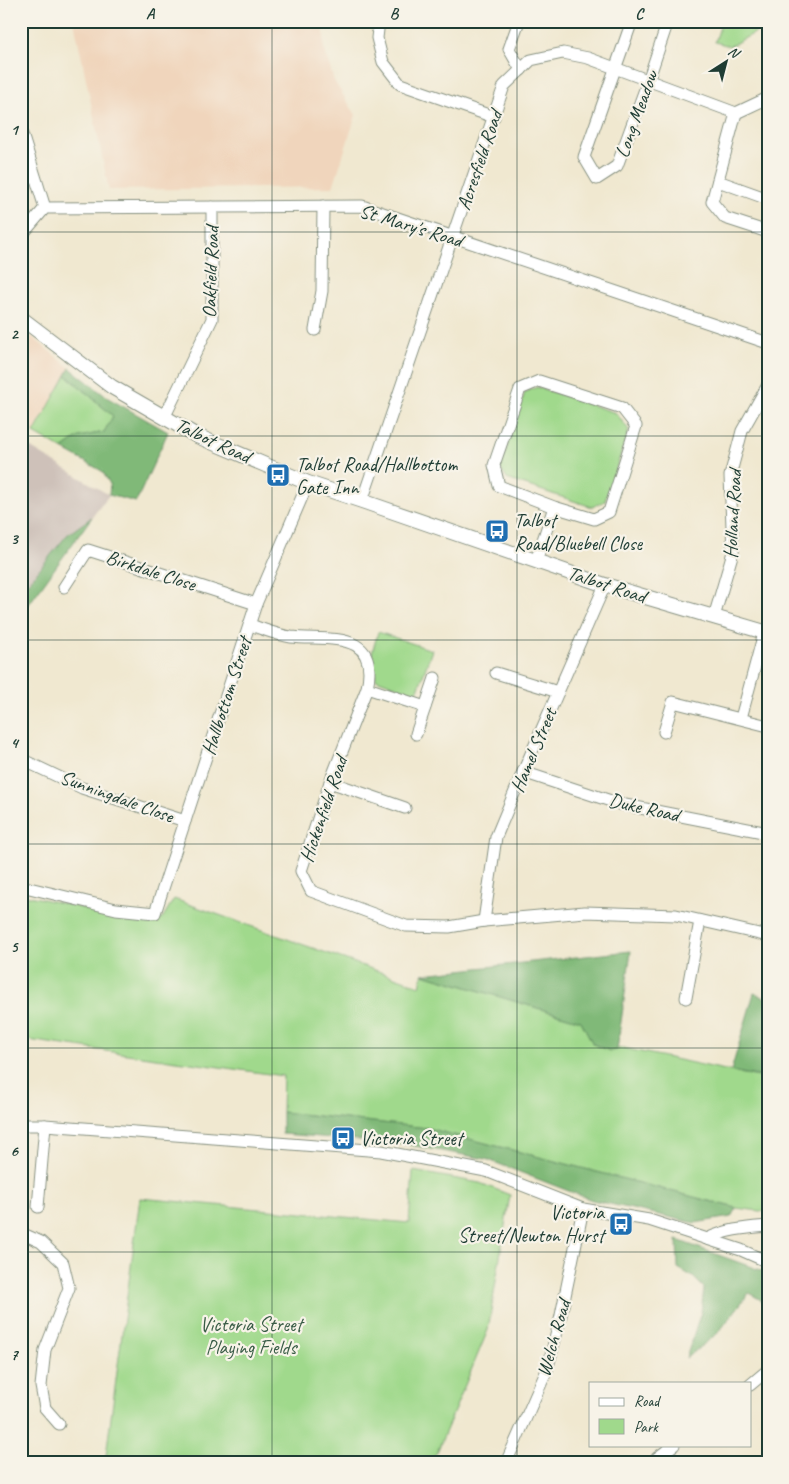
<svg xmlns="http://www.w3.org/2000/svg" width="789" height="1484" font-family="Caveat,sans-serif">
<style>
.built{fill:#f0d5bc}
.industrial{fill:#cec1b9}
.green{fill:#a0d98c;stroke:#608b60}
.forest{fill:#80b978;stroke:#507b56}
.lines{fill:none;stroke-linecap:round;stroke-linejoin:round}
.minor-casing{stroke:#889282;stroke-width:13}
.tertiary-casing{stroke:#889282;stroke-width:16}
.minor{stroke:#fff;stroke-width:11}
.tertiary{stroke:#fff;stroke-width:14}
.grid{fill:none;stroke:#1f3d34;stroke-width:1;stroke-opacity:0.55}
.labels{text-anchor:middle;stroke-width:4.5;stroke-linejoin:round;paint-order:stroke}
.street-label{font-size:20px;fill:#1f3d34;stroke:#f7f3e8}
.poi-label{font-size:20px;fill:#1f3d34;stroke:#f7f3e8;text-anchor:start}
.park-label{font-size:20px;fill:#395c46;stroke:#f7f3e8}
.neatline{fill:none;stroke:#1f3d34;stroke-width:2}
.grid-label{font-size:16px;text-anchor:middle;font-weight:bold;fill:#1f3d34}
</style>
<rect width="100%" height="100%" fill="#f7f3e8"/>
<filter id="ink" filterUnits="userSpaceOnUse"><feTurbulence type="fractalNoise" baseFrequency=".02" numOctaves="2"/><feDisplacementMap in="SourceGraphic" scale="10" xChannelSelector="R" yChannelSelector="G"/><feConvolveMatrix kernelMatrix="1 2 1 2 8 2 1 2 1" color-interpolation-filters="sRGB"/></filter>
<filter id="wash" filterUnits="userSpaceOnUse"><feTurbulence type="fractalNoise" baseFrequency=".0096" numOctaves="4" result="noise"/><feDisplacementMap in="SourceGraphic" scale="20" xChannelSelector="R" yChannelSelector="G"/><feGaussianBlur stdDeviation="1.12" result="paint"/><feColorMatrix in="noise" values="0 0 0 0 0 0 0 0 0 0 0 0 0 0 0 0 0 1.4 0 .05"/><feComposite in="paint" operator="in"/></filter>
<g filter="url(#wash)">
<rect width="100%" height="100%" fill="#f0e8d0"/>
<g class="built">
<polygon points="74,21 324,21 324,48 334,81 356,115 333,187 109,190"/>
<polygon points="21,328 70,368 34,433 21,426"/>
</g>
<polygon class="industrial" points="21,442 109,495 92,517 67,535 21,592"/>
<g class="green">
<polygon points="722,21 768,21 768,26 730,46 715,42"/>
<polygon points="66,375 113,416 104,432 79,437 62,449 34,433"/>
<polygon points="537,387 616,413 629,430 605,501 592,507 507,479 500,468 525,392"/>
<polygon points="378,632 432,650 418,690 415,693 376,679 372,653"/>
<polygon points="21,894 147,923 155,923 163,917 174,899 420,986 423,974 581,1021 593,1044 610,1051 623,1048 753,1076 768,1078 768,1212 736,1208 427,1128 282,1112 283,1076 21,1039"/>
<polygon points="413,1171 480,1183 510,1195 488,1330 437,1452 428,1463 105,1463 140,1198 409,1223"/>
</g>
<g class="forest">
<polygon points="70,368 108,398 168,432 136,502 109,495 110,484 102,471 62,449 79,437 104,432 113,416 66,375"/>
<polygon points="92,517 21,615 21,616 21,592 67,535"/>
<polygon points="631,951 617,1050 610,1051 593,1044 581,1021 423,974"/>
<polygon points="754,993 768,999 768,1078 731,1071"/>
<polygon points="282,1112 427,1128 736,1208 731,1217 695,1223 592,1200 486,1159 398,1143 282,1134"/>
<polygon points="677,1240 768,1273 768,1304 749,1293 718,1333 686,1358 701,1312 704,1288 693,1277 678,1268"/>
</g>
</g>
<g filter="url(#ink)">
<g class="lines">
<g class="minor-casing">
<g id="minor">
<polyline points="379,21 377,38 383,62 400,84 494,117"/>
<polyline points="519,21 509,49 521,70"/>
<polyline points="632,21 584,157 597,179 617,166 648,81 667,24 665,21"/>
<polyline points="736,113 712,202 725,218 768,232"/>
<polyline points="736,113 768,98"/>
<polyline points="21,131 45,208"/>
<polyline points="718,181 768,199"/>
<polyline points="21,236 45,208 362,206 768,343"/>
<polyline points="315,330 322,291 323,206"/>
<polyline points="164,418 212,319 212,207"/>
<polyline points="362,501 504,86 531,60 563,53 588,58 736,113"/>
<polyline points="536,561 554,507 499,486 494,465 520,389 539,381 622,408 636,426 609,512 594,519 554,507"/>
<polyline points="64,587 88,550 256,604"/>
<polyline points="714,617 733,552 730,476 742,431 768,385"/>
<path d="M250,625C263,629 277,635 291,637C328,641 380,629 367,688L330,782L301,871L311,891L406,926L449,927L484,921L585,912L676,915L768,936"/>
<polyline points="496,673 558,692"/>
<polyline points="367,688 425,707"/>
<polyline points="741,718 764,633"/>
<polyline points="664,732 673,702 768,726"/>
<polyline points="416,734 435,678"/>
<polyline points="21,759 82,788 185,821"/>
<polyline points="523,772 620,804 768,833"/>
<polyline points="330,782 405,808"/>
<polyline points="21,886 116,909 155,913 256,604 308,483"/>
<polyline points="484,921 496,837 523,772 605,585"/>
<polyline points="686,998 700,921"/>
<polyline points="21,1125 45,1125 381,1151 486,1171 583,1209 649,1220 741,1250 768,1262"/>
<polyline points="38,1207 45,1125"/>
<polyline points="21,1233 41,1242 63,1263 69,1288 45,1350 41,1386 45,1408 59,1424"/>
<path d="M707,1239C727,1229 746,1228 768,1226"/>
<polyline points="750,1385 768,1370"/>
<polyline points="506,1463 547,1370 560,1320 583,1209"/>
<polyline points="655,1463 657,1458 674,1445"/>
</g>
</g>
<g class="tertiary-casing">
<polyline id="tertiary" points="21,318 112,387 197,436 308,483 362,501 605,585 768,633"/>
</g>
<use href="#minor" class="minor"/>
<use href="#tertiary" class="tertiary"/>
</g>
</g>
<path class="grid" d="M272,21V1463M517,21V1463M21,232H768M21,436H768M21,640H768M21,844H768M21,1048H768M21,1252H768"/>
<defs>
<g id="bus-square" transform="scale(1.25)"><rect x="-9" y="-9" width="18" height="18" rx="4" fill="#1f6fb2" stroke="#f7f3e8"/><path d="M-5-6H5V4H4V6H2V4H-2V6H-4V4H-5ZM-3.5-4V0h7V-4ZM-3.5 1.2v1.5H-2V1.2ZM2 1.2v1.5H3.5V1.2Z" fill="#fff"/></g>
</defs>
<g fill-rule="evenodd">
<use href="#bus-square" x="278" y="475"/>
<use href="#bus-square" x="497" y="531"/>
<use href="#bus-square" x="343" y="1138"/>
<use href="#bus-square" x="621" y="1224"/>
</g>
<g class="labels">
<g class="street-label">
<text transform="translate(636 114) rotate(-70)" y="7">Long Meadow</text>
<text transform="translate(479 160) rotate(-71)" y="7">Acresfield Road</text>
<text transform="translate(411 225) rotate(17)" y="7">St Mary's Road</text>
<text transform="translate(210 272) rotate(-88)" y="7">Oakfield Road</text>
<text transform="translate(213 440) rotate(25)" y="7">Talbot Road</text>
<text transform="translate(732 514) rotate(-87)" y="7">Holland Road</text>
<text transform="translate(151 570) rotate(18)" y="7">Birkdale Close</text>
<text transform="translate(607 584) rotate(18)" y="7">Talbot Road</text>
<text transform="translate(226 696) rotate(-72)" y="7">Hallbottom Street</text>
<text transform="translate(533 750) rotate(-67)" y="7">Hamel Street</text>
<text transform="translate(117 796) rotate(20)" y="7">Sunningdale Close</text>
<text transform="translate(644 807) rotate(13)" y="7">Duke Road</text>
<text transform="translate(323 809) rotate(-71)" y="7">Hickenfield Road</text>
<text transform="translate(553 1338) rotate(-74)" y="7">Welch Road</text>
</g>
<g class="poi-label">
<text x="296" y="471">Talbot Road/Hallbottom<tspan x="296" dy="23">Gate Inn</tspan></text>
<text x="514" y="527">Talbot<tspan x="514" dy="23">Road/Bluebell Close</tspan></text>
<text x="360" y="1145">Victoria Street</text>
<text x="604" y="1219" text-anchor="end">Victoria<tspan x="604" dy="23">Street/Newton Hurst</tspan></text>
</g>
<g class="park-label">
<text x="251" y="1331">Victoria Street<tspan x="251" dy="23">Playing Fields</tspan></text>
</g>
</g>
<rect width="789" height="1484" fill="none" stroke="#f7f3e8" stroke-width="55"/>
<rect x="589" y="1382" width="162" height="65" fill="#f7f3e8" stroke="#a1aaa0"/>
<rect x="599" y="1398" width="25" height="8" fill="#ffffff" stroke="#a1aaa0"/>
<text x="634" y="1406" font-size="15" fill="#1f3d34">Road</text>
<rect x="599" y="1419" width="25" height="15" fill="#a0d98c" stroke="#a1aaa0"/>
<text x="634" y="1432" font-size="15" fill="#1f3d34">Park</text>
<g transform="translate(726 62) rotate(36)" stroke="#f7f3e8" stroke-width="4" paint-order="stroke">
<path d="M0-4L9 19L0 12L-9 19Z" fill="#1f3d34"/>
<text y="-8" font-size="14" font-weight="bold" text-anchor="middle" fill="#1f3d34">N</text>
</g>
<rect x="28" y="28" width="734" height="1428" class="neatline"/>
<g class="grid-label">
<text x="150" y="19">A</text>
<text x="394" y="19">B</text>
<text x="639" y="19">C</text>
<text x="14" y="135">1</text>
<text x="14" y="339">2</text>
<text x="14" y="544">3</text>
<text x="14" y="748">4</text>
<text x="14" y="952">5</text>
<text x="14" y="1156">6</text>
<text x="14" y="1360">7</text>
</g>
</svg>
